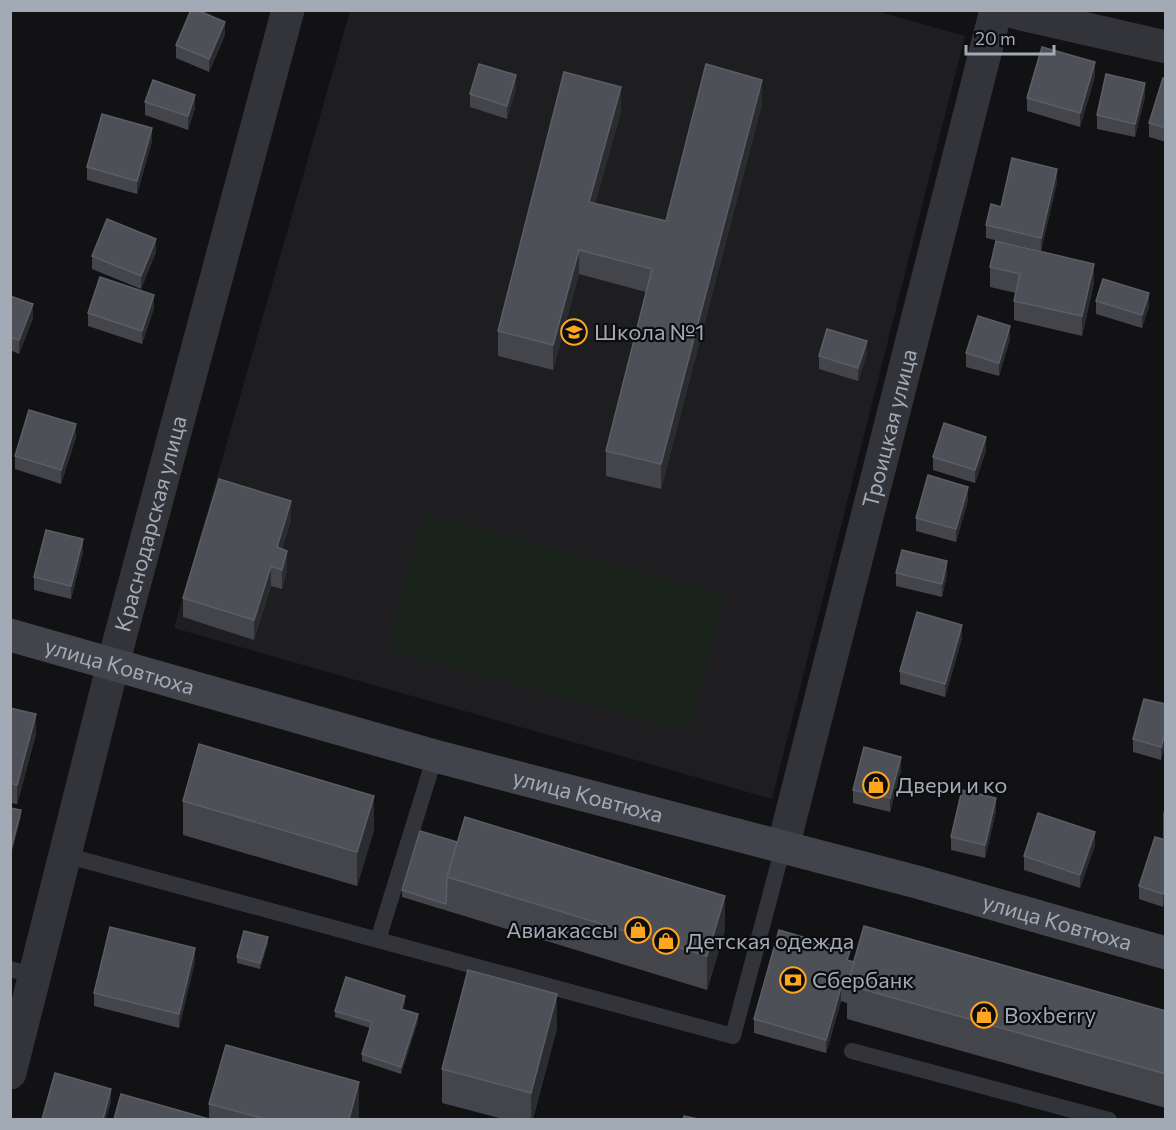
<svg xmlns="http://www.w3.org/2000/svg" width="1176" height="1130" font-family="Commissioner,sans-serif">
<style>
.built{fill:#1e1e21}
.green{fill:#1a231b}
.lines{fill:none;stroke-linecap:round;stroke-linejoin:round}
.service{stroke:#33343a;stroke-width:16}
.tertiary{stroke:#33343a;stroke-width:33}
.secondary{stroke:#41444a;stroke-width:33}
.wall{fill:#43454a}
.shaded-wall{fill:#2b2c30}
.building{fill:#4d5056;stroke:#5b5e65;stroke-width:1.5}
.labels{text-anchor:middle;stroke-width:4.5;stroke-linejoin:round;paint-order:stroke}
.poi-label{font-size:22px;fill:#a2aab6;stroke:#0d0d0f;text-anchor:start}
.street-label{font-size:22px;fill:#a2aab6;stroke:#0d0d0f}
</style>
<rect width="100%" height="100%" fill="#121214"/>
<polygon class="built" points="873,10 965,36 772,799 174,628 350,11"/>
<polygon class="green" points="424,514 725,595 688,731 387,649"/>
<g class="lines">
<g class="service">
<polyline points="65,855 378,940 435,756"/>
<polyline points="378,940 733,1036 783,847"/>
<polyline points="10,969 35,976"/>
<polyline points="852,1051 1109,1120"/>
</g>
<g class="tertiary">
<polyline points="1004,10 1166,47"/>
<path id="s1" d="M783,847L996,10"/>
<path id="s2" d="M10,1073L113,664L288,10"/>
</g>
<path class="secondary" id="s3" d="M10,635L435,756L917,882L1166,953"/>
</g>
<g class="wall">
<polygon points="225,35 209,72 176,58 176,45"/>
<polygon points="1095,76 1080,127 1027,111 1027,98"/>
<polygon points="1166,79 1166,142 1149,137 1149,123"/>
<polygon points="516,88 507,119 470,107 470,94"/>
<polygon points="1145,96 1135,137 1097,129 1097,115"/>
<polygon points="145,102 195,108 188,130 145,115"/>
<polygon points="762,104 661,489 606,476 606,451 646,292 579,274 553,370 498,356 498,331 621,112 595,203 666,221"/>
<polygon points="152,141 137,194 87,180 87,167"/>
<polygon points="1057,182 1041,251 986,238 986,225 1001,207"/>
<polygon points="156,252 141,289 92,269 92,256"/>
<polygon points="990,267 1094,283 1082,336 1014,320 1014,301 1016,293 990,287"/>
<polygon points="10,296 33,318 19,354 10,350"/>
<polygon points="1096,301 1149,306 1142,328 1096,314"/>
<polygon points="154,308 142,344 88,326 88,313"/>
<polygon points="1010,339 999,376 966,367 966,353"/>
<polygon points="867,354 858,381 819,369 819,356"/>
<polygon points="76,437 61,484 15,469 15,456"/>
<polygon points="986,450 975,483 933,470 933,457"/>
<polygon points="968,500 956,542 916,531 916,518"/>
<polygon points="291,520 282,549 287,570 282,589 271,586 254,640 183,617 183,598"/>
<polygon points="83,552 71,599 34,590 34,577"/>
<polygon points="896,573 947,574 942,597 896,586"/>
<polygon points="962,638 945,697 900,684 900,671"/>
<polygon points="1166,704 1161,760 1133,752 1133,739"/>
<polygon points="10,708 36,734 17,804 10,803"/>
<polygon points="901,770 890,812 853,803 853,790"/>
<polygon points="183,801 374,830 357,886 183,835"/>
<polygon points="1166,805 1166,839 1163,838 1163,813"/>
<polygon points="996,811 985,858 951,850 951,837"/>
<polygon points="420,831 725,930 707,990 402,897 402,890"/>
<polygon points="1166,840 1163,907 1139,899 1139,886"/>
<polygon points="1095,845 1080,888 1024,870 1024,856"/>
<polygon points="268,943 260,969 237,963 237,957"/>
<polygon points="195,961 179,1028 94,1006 94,993"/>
<polygon points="850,961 1166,1011 1166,1108 847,1019 847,1003 841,1001 826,1053 754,1033 754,1019"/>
<polygon points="405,1003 403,1009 418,1021 401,1074 362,1061 362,1054 370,1028 335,1017 335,1011"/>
<polygon points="557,1028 533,1119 503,1119 442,1103 442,1069"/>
<polygon points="209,1104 359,1116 358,1119 114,1119 209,1119"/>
</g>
<g class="shaded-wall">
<polygon points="225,22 225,35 209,72 209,59"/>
<polygon points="1095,62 1095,76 1080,127 1080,113"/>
<polygon points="516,75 516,88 507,119 507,106"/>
<polygon points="762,80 762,104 661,489 661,464"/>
<polygon points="1145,83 1145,96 1135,137 1135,124"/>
<polygon points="621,87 621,112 589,226 589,202"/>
<polygon points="195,95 195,108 188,130 188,116"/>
<polygon points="152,128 152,141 137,194 137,181"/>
<polygon points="1057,169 1057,182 1041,251 1041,238"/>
<polygon points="156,239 156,252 141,289 141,276"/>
<polygon points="579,250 579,274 553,370 553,345"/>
<polygon points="1094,264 1094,283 1082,336 1082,316"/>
<polygon points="1149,293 1149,306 1142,328 1142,315"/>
<polygon points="154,295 154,308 142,344 142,331"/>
<polygon points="33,304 33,318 19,354 19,340"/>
<polygon points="1010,326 1010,339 999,376 999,363"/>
<polygon points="867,341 867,354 858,381 858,368"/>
<polygon points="76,424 76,437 61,484 61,470"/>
<polygon points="986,437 986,450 975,483 975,470"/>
<polygon points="968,487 968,500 956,542 956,529"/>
<polygon points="291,501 291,520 277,567 277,547"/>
<polygon points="83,539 83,552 71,599 71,586"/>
<polygon points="287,551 287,570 282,589 282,570"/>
<polygon points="947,561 947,574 942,597 942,584"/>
<polygon points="271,566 271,586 254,640 254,620"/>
<polygon points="962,625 962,638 945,697 945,684"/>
<polygon points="36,714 36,734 17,804 17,785"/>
<polygon points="1166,731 1166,744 1161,760 1161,747"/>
<polygon points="901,757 901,770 890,812 890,798"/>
<polygon points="374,796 374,830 357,886 357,852"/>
<polygon points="996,798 996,811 985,858 985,845"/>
<polygon points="21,810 21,817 10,860 10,853"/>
<polygon points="1095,832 1095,845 1080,888 1080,875"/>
<polygon points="1166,885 1166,898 1163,907 1163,894"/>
<polygon points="725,896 725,930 707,990 707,956"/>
<polygon points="268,937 268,943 260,969 260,963"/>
<polygon points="195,948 195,961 179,1028 179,1014"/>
<polygon points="841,987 841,1001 826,1053 826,1040"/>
<polygon points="557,994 557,1028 533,1119 531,1119 531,1093"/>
<polygon points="405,996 405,1003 401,1015 401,1009"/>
<polygon points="418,1014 418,1021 401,1074 401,1067"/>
<polygon points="359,1082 359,1116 358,1119 349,1119"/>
<polygon points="111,1089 111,1102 106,1119 103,1119"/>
</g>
<g class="building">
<polygon points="191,10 197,10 225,22 209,59 176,45"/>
<polygon points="1042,47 1095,62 1080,113 1027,98"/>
<polygon points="479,64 516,75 507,106 470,94"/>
<polygon points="706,64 762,80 661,464 606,451 652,269 579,250 553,345 498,331 564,72 621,87 589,202 666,221"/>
<polygon points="1106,74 1145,83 1135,124 1097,115"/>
<polygon points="1163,78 1166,79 1166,128 1149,123"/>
<polygon points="153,80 195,95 188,116 145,102"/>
<polygon points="102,114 152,128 137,181 87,167"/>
<polygon points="1012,158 1057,169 1041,238 986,225 991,204 1001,207"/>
<polygon points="107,219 156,239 141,276 92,256"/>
<polygon points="996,241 1094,264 1082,316 1014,301 1020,274 990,267"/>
<polygon points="100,277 154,295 142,331 88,313"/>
<polygon points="1103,279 1149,293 1142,315 1096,301"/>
<polygon points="10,296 33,304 19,340 10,337"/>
<polygon points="978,316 1010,326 999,363 966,353"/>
<polygon points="827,329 867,341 858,368 819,356"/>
<polygon points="29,410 76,424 61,470 15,456"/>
<polygon points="944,423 986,437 975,470 933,457"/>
<polygon points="928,475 968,487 956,529 916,518"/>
<polygon points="219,479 291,501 277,547 287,551 282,570 271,566 254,620 183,598"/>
<polygon points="46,530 83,539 71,586 34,577"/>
<polygon points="902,550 947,561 942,584 896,573"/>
<polygon points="917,612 962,625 945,684 900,671"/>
<polygon points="1144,699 1166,704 1166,731 1161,747 1133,739"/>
<polygon points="10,708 36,714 17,785 10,783"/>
<polygon points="199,744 374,796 357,852 183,801"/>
<polygon points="864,747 901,757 890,798 853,790"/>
<polygon points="962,790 996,798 985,845 951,837"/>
<polygon points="10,808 21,810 10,853"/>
<polygon points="1038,813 1095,832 1080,875 1024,856"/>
<polygon points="465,817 725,896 707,956 447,877"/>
<polygon points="420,831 457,842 447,877 446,904 402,890"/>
<polygon points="1155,837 1166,840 1166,885 1163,894 1139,886"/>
<polygon points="864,926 1166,1011 1166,1074 847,985"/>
<polygon points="110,927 195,948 179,1014 94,993"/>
<polygon points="779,930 850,951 847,960 854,962 847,985 847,989 841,987 826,1040 754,1019"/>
<polygon points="244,931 268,937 260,963 237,957"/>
<polygon points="468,970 557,994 531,1093 442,1069"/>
<polygon points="346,977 405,996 401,1009 418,1014 401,1067 362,1054 372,1022 335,1011"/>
<polygon points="226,1045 359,1082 349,1119 265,1119 209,1104"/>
<polygon points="55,1073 111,1089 103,1119 42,1119"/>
<polygon points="121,1094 209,1119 114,1119"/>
<polygon points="684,1116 698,1119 683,1119"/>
</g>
<defs>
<g id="school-ring" transform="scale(1.35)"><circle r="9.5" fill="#0d0d0f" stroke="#ffa620" stroke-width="1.5"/><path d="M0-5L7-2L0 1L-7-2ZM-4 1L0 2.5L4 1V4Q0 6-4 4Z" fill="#ffa620"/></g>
<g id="shop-ring" transform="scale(1.35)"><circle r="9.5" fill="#0d0d0f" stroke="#ffa620" stroke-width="1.5"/><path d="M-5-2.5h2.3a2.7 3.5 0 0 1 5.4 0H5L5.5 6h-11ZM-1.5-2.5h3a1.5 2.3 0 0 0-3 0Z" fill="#ffa620"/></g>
<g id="bank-ring" transform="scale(1.35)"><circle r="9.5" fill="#0d0d0f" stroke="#ffa620" stroke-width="1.5"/><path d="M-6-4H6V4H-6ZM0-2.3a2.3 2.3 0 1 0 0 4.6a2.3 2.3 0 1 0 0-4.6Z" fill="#ffa620"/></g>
</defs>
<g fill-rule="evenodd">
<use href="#school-ring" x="574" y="332"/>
<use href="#shop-ring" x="876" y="785"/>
<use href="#shop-ring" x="638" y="930"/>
<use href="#shop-ring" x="666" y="941"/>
<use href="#bank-ring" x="793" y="980"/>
<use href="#shop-ring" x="984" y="1015"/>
</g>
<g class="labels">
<g class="poi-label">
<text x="594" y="340">Школа №1</text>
<text x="896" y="793">Двери и ко</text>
<text x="618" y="938" text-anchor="end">Авиакассы</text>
<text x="686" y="949">Детская одежда</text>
<text x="812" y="988">Сбербанк</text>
<text x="1004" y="1023">Boxberry</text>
</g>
<g class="street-label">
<text dy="8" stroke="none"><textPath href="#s1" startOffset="432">Троицкая улица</textPath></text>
<text dy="8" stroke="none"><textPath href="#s2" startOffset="567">Краснодарская улица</textPath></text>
<text dy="8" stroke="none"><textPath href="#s3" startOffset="114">улица Ковтюха</textPath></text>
<text dy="8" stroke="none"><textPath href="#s3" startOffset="600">улица Ковтюха</textPath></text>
<text dy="8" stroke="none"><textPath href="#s3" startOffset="1086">улица Ковтюха</textPath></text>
</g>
</g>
<rect width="1176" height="1130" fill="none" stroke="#a2aab6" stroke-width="24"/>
<path d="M966 45v9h88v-9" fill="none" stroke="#a2aab6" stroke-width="3"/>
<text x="975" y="45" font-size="18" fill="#a2aab6" stroke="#0d0d0f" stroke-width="4.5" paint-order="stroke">20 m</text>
</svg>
